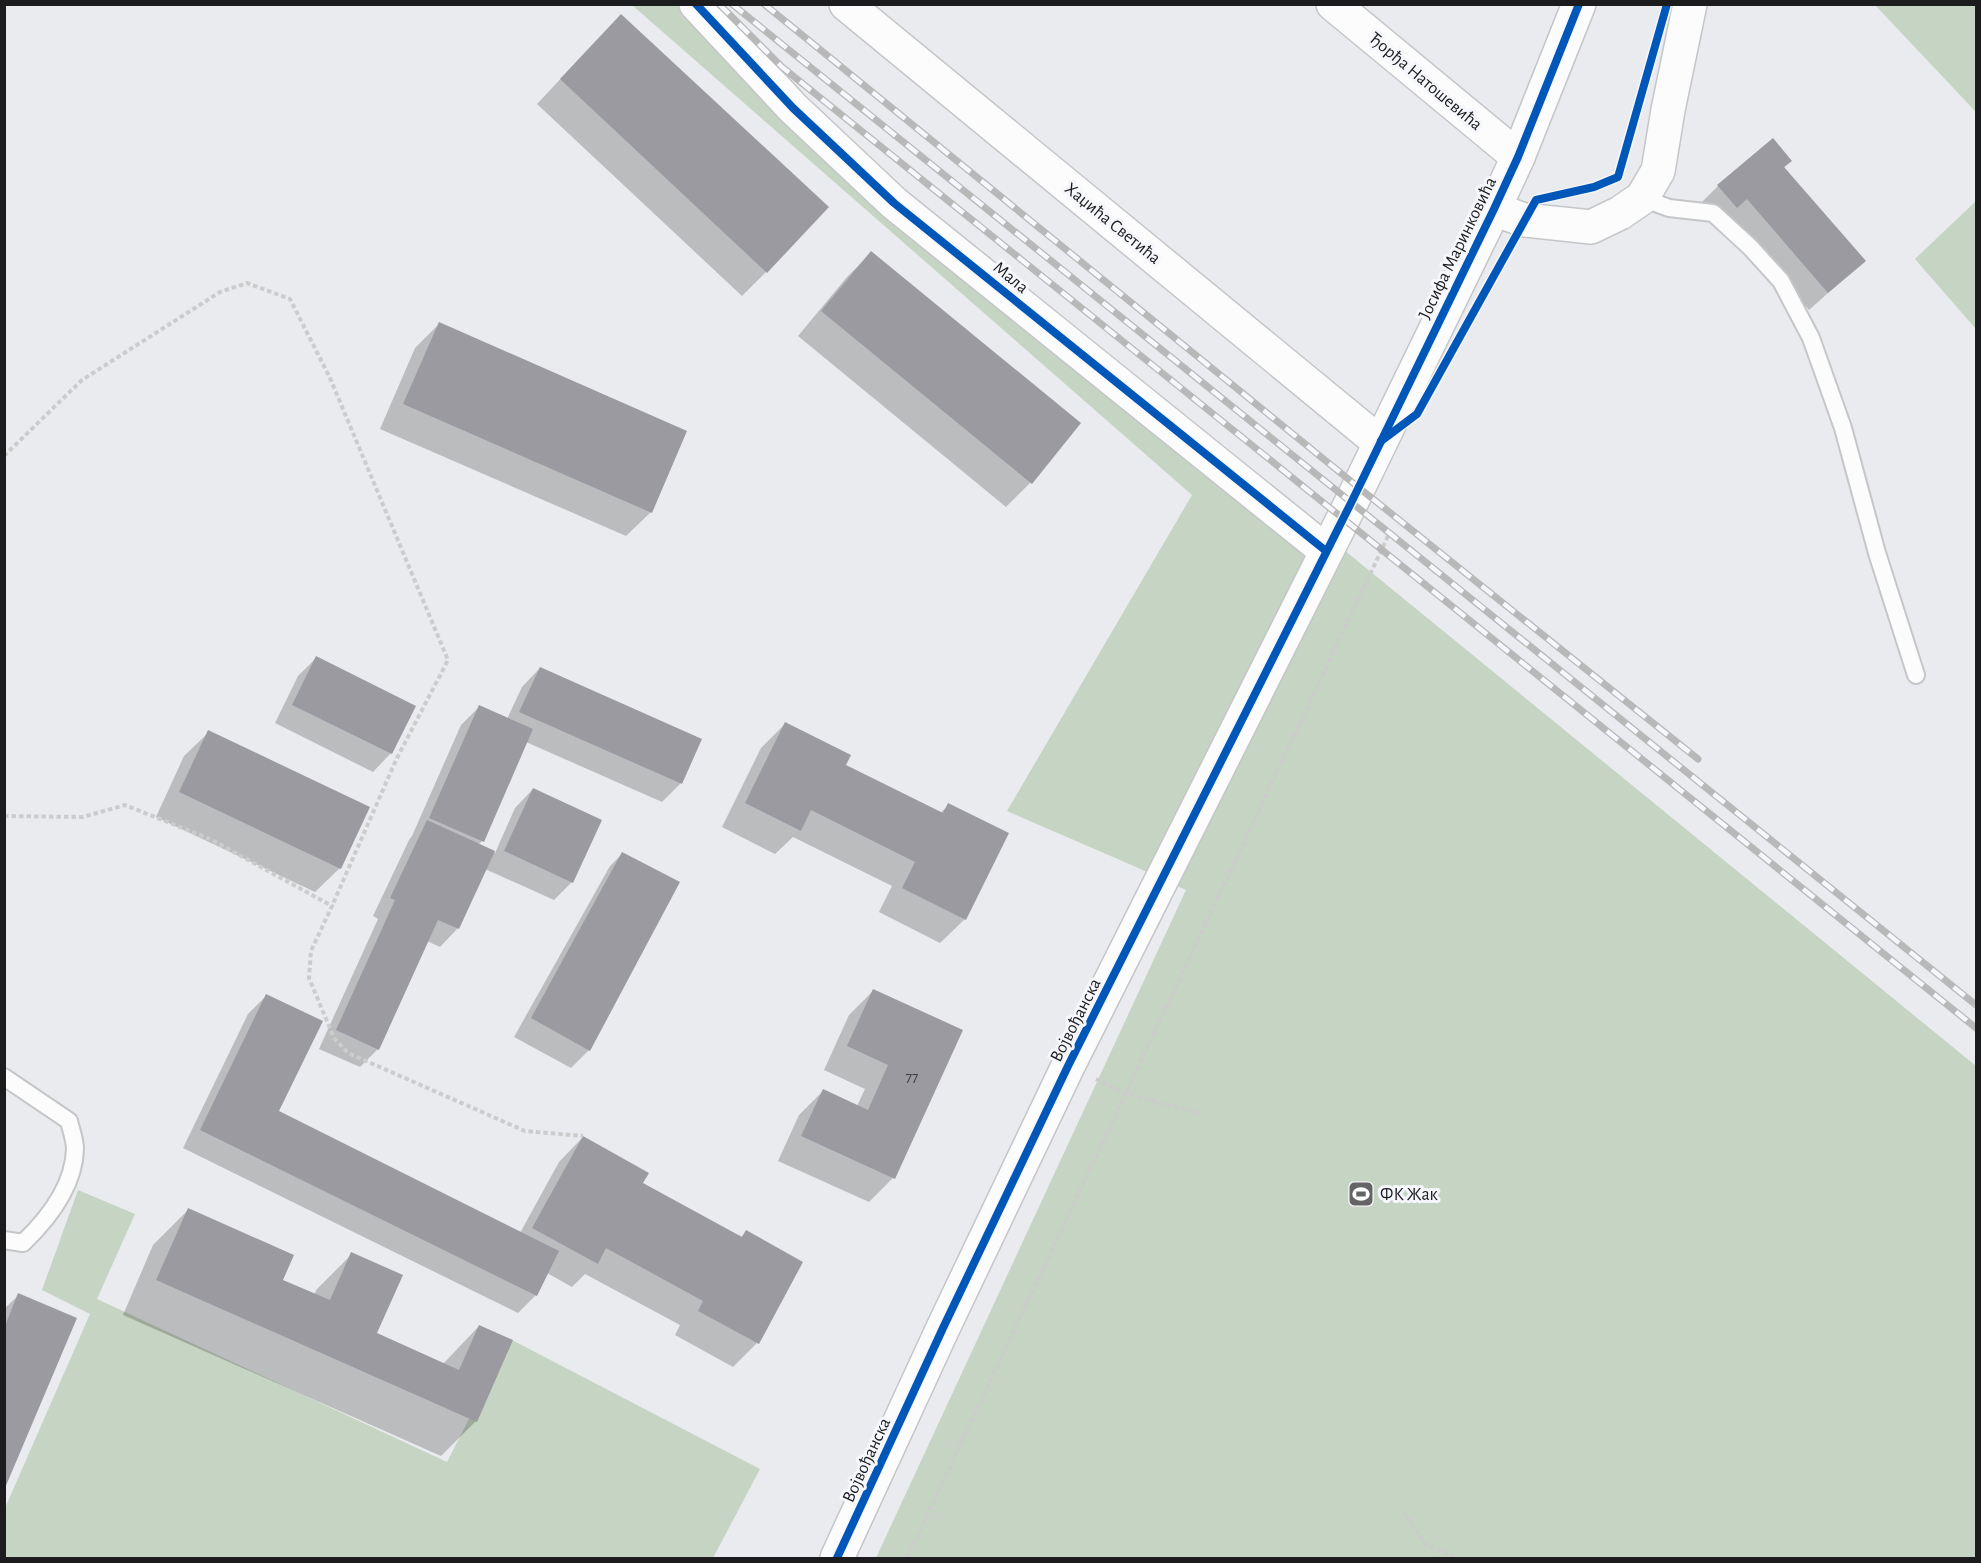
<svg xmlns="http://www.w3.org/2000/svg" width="1981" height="1563" font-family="'Alegreya Sans',sans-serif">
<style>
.green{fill:#c6d4c3}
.shadow{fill:#0003}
.building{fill:#9c9aa1}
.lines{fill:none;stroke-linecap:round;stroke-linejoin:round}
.lane-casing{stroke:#c4c6c8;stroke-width:20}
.street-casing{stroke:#c4c6c8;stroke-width:36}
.secondary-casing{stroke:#c4c6c8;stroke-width:36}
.path{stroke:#ccc;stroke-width:4;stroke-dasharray:4.5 3;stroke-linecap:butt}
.lane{stroke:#fcfcfc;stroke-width:16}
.street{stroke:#fcfcfc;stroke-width:33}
.secondary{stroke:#fcfcfc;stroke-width:33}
.rail-casing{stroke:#b8b8b9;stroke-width:7}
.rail{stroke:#f6f7fd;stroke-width:4.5;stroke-dasharray:14;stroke-linecap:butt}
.cycleway-casing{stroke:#f6f7fd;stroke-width:11}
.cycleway{stroke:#0057b8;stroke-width:8}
.labels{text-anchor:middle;stroke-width:6;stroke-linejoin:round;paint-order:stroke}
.number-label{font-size:15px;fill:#3c3c3f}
.street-label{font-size:18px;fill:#1c1c1e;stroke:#f6f7fd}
.poi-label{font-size:18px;fill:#1c1c1e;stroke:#f6f7fd;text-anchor:start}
</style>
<rect width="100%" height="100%" fill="#e9ebee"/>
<g class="green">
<polygon points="632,5 686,5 734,52 1976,1066 1976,1558 876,1558 1186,890 1136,867 1007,811 1192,495"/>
<polygon points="1875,5 1976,5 1976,112"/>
<polygon points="1976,201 1976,329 1915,259"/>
<polygon points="78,1190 135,1214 97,1299 447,1462 510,1339 760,1469 713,1558 5,1558 5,1508 90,1314 42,1290"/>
</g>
<g class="shadow">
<polygon points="597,40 766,272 742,296 537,104"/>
<polygon points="1772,140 1790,161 1784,168 1864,261 1809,310 1728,216 1700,204 1718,186"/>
<polygon points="871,253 1079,424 1030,483 1006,507 798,336 847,277"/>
<polygon points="439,324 651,512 626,536 380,429 415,348"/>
<polygon points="316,658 391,753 373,772 275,723 298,676"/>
<polygon points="540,668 700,739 680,784 662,802 526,742 482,841 478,845 495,853 515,808 533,789 572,882 554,900 485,869 458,928 440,947 427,941 378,1049 360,1067 319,1049 378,919 373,916 409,840 412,836 461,725 479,707 507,719 522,687"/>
<polygon points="785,724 844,766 940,813 949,805 965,919 940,943 879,912 892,886 793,837 775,854 722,827 761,748"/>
<polygon points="209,732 340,868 315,892 156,817 184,756"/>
<polygon points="622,854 589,1050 571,1068 514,1037 610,866"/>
<polygon points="873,991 961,1031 893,1178 869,1202 778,1161 799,1115 823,1091 857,1106 865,1089 824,1070 849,1015"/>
<polygon points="267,995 277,1112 520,1233 559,1162 583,1137 641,1184 740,1238 746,1232 757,1343 733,1367 675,1335 680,1325 585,1274 572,1287 547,1273 536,1295 518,1313 183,1148 248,1014"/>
<polygon points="188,1210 281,1280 314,1295 317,1289 352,1254 375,1334 443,1364 479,1326 476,1421 441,1456 123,1315 153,1245"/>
<polygon points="19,1295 75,1319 4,1484 4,1309"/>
</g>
<g class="building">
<polygon points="621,14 829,207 767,273 560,79"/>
<polygon points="1773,138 1792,161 1784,167 1866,261 1828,293 1747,199 1737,208 1717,185"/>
<polygon points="871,251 1081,423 1032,484 821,311"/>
<polygon points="439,322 687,431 652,513 403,404"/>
<polygon points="316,656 416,706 392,754 292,705"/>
<polygon points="540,667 702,739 682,784 519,712"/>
<polygon points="479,705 533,729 484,842 429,818"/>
<polygon points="785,722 851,755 846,765 943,813 948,803 1009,833 966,920 902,888 915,862 811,810 801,831 745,803"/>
<polygon points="208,730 370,807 341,869 179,792"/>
<polygon points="533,788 602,820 573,883 504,851"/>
<polygon points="427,820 495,851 459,929 438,920 379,1050 336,1030 395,900 390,898"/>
<polygon points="622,852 680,882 590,1051 531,1018"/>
<polygon points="873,989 963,1030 895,1179 801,1136 823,1089 868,1110 888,1065 847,1046"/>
<polygon points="266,994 323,1021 279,1111 559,1251 537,1296 200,1130"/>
<polygon points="583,1136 649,1173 643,1183 742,1237 746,1230 803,1262 759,1344 698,1311 703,1301 606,1248 598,1264 532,1228"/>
<polygon points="188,1208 294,1255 283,1280 330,1300 351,1252 403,1275 377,1333 459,1370 479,1325 513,1340 477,1422 156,1280"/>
<polygon points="18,1293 77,1318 5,1488 5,1326"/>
</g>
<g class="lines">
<g class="lane-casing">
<g id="lane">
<polyline points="1642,198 1669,208 1713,213 1750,247 1781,281 1811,338 1843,428 1877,553 1916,675"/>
<path d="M4,1077L69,1121C71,1130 75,1140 75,1149C74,1186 48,1219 23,1243L4,1240"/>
</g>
</g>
<g class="street-casing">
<g id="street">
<polyline points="696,4 793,108 894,203 1326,551"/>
<polyline points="846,4 1379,442"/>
<polyline points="1333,4 1518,157"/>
<polyline points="1494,209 1524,220 1591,227 1620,213 1642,198 1658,171 1668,110 1690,4"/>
</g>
</g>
<g class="secondary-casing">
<polyline id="secondary" points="837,1558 943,1328 1068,1066 1352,501 1494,209 1518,157 1579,4"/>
</g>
<g class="path">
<polyline points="4,456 82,380 220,292 247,283 290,299 330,378 448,660 396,760 332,906"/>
<polyline points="4,816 83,817 125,805 210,839 332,906 311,951 309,978 334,1038 348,1053 525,1131 583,1136"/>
<polyline points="1096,1079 1124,1093 1199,1113"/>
<polyline points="1403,1511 1425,1544 1457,1558"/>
<polyline points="907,1558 1389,534"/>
</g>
<use href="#lane" class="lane"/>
<use href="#street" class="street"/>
<use href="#secondary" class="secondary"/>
<g class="rail-casing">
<g id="rail">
<polyline points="719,4 782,67 1976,1028"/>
<polyline points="732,4 1976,1005"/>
<polyline points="764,4 1358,487 1698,759"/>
</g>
</g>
<use href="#rail" class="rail"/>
<g class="cycleway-casing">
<g id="cycleway">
<polyline points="696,4 793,108 894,203 1326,551"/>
<polyline points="1381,441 1417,414 1536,200 1594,187 1618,177 1667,4"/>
<polyline points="837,1558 943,1328 1068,1066 1352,501 1494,209 1518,157 1579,4"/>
</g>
</g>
<use href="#cycleway" class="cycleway"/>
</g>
<defs>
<g id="stadium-square" transform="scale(1.35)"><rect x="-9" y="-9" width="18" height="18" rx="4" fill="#646467" stroke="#f6f7fd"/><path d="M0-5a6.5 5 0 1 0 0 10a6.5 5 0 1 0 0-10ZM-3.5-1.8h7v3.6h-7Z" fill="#fff"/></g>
</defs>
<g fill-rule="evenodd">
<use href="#stadium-square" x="1361" y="1194"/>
</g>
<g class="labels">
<g class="number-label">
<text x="912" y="1082">77</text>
</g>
<g class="street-label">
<text transform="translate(1426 81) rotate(40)" y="6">Ђорђа Натошевића</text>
<text transform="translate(1113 223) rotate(39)" y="6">Хаџића Светића</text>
<text transform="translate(1457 248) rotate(-64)" y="6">Јосифа Маринковића</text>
<text transform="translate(1011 277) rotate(39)" y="6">Мала</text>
<text transform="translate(1075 1020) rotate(-63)" y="6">Војвођанска</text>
<text transform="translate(866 1460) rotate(-65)" y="6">Војвођанска</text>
</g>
<g class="poi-label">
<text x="1380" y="1200">ФК Жак</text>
</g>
</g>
<rect width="1981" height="1563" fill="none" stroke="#1c1c1e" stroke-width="12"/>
</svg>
